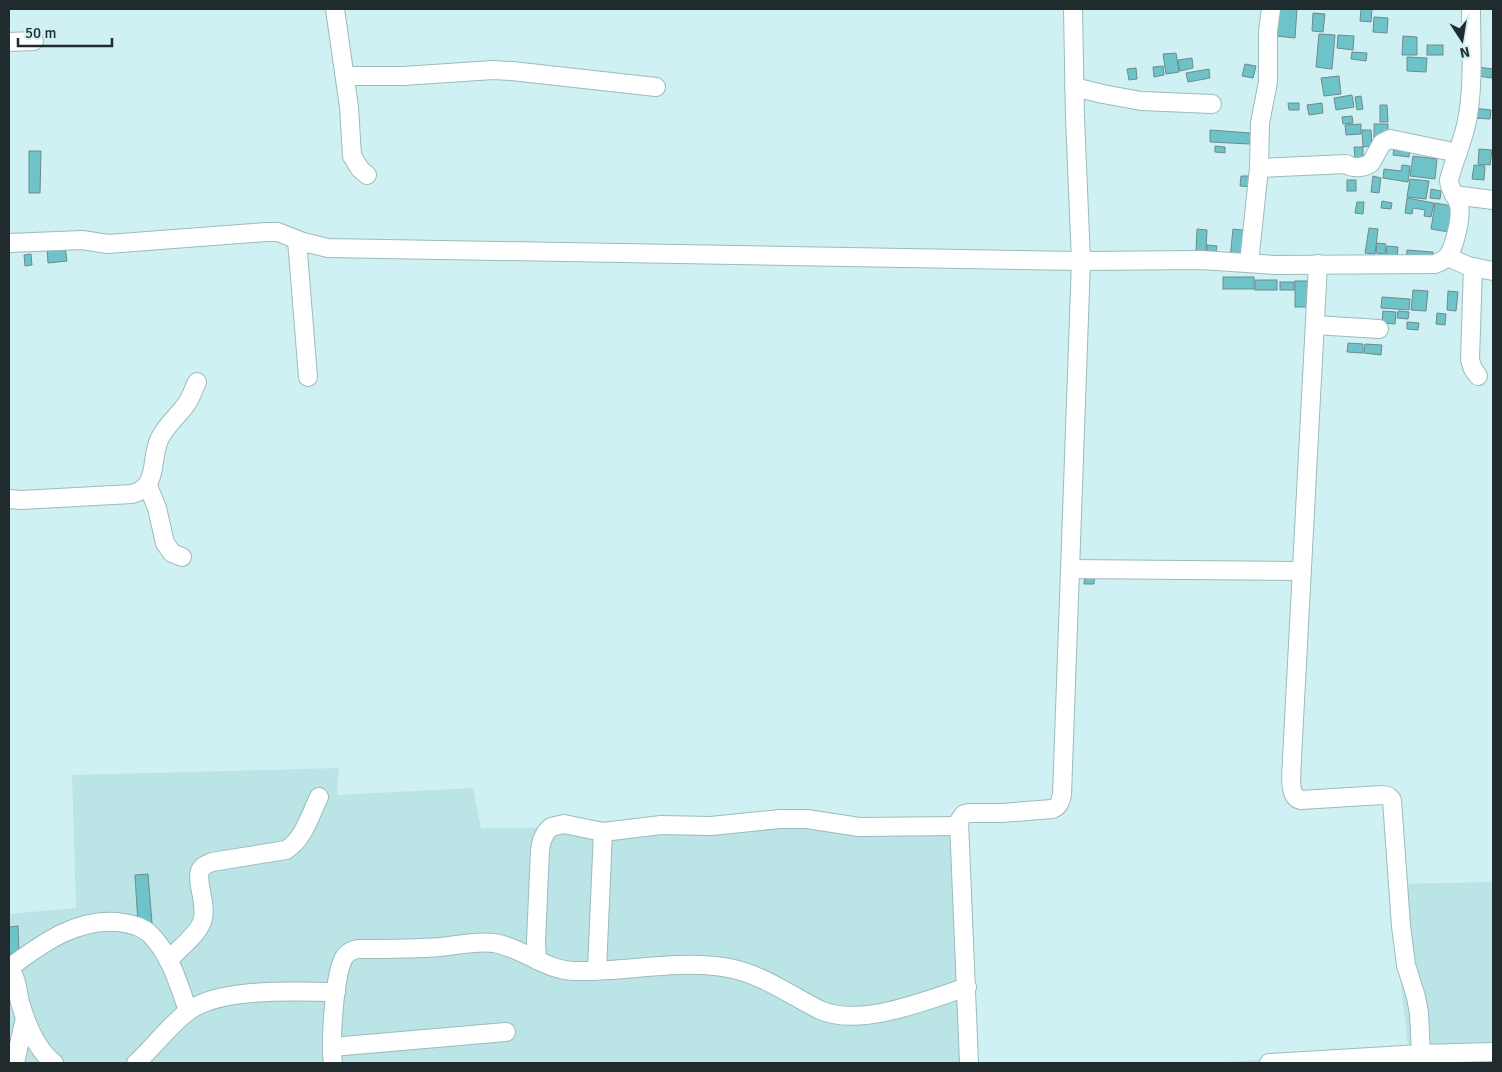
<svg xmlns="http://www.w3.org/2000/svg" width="1502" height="1072" font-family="Signika,sans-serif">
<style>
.built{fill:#bbe4e7}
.building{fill:#6ec3c9;stroke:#6d8b8d}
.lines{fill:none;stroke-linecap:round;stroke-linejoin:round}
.minor-casing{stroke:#9bbbbd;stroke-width:20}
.minor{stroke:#fff;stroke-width:18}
</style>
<rect width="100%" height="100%" fill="#d0f1f3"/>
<g class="built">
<polygon points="339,768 337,795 473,788 481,828 962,824 971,1063 9,1063 9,914 76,908 72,775"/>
<polygon points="1493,882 1493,1063 1213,1063 1408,1049 1391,884"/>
</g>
<g class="building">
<polygon points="1278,9 1297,9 1295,38 1276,36"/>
<polygon points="1361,9 1372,9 1371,22 1360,21"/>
<polygon points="1313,13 1325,14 1323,32 1312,31"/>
<polygon points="1374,17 1388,18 1387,33 1373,32"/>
<polygon points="1319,34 1335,35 1332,69 1316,67"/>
<polygon points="1338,35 1354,36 1353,50 1337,48"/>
<polygon points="1403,36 1417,37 1417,55 1402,55"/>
<rect x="1427" y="45" width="16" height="10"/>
<polygon points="1352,52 1367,53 1366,61 1351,59"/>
<polygon points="1176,53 1179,72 1166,74 1163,54"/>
<polygon points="1407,57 1427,58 1426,72 1407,71"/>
<polygon points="1192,58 1193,68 1180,71 1178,60"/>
<polygon points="1245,64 1256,66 1253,78 1242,76"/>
<polygon points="1163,66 1164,75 1154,77 1153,67"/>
<polygon points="1478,67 1493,69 1492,78 1477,76"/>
<polygon points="1136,68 1137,79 1129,80 1127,69"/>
<polygon points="1209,69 1210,78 1188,82 1186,73"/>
<polygon points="1339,76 1341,94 1324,96 1321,78"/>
<polygon points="1352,95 1354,107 1336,110 1334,98"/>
<polygon points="1361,96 1363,109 1357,110 1355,97"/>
<polygon points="1288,103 1299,103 1299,110 1289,110"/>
<polygon points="1322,103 1323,113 1309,115 1307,105"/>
<polygon points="1380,105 1387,105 1388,122 1380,122"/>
<polygon points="1473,108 1491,110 1490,119 1472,118"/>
<polygon points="1352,116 1353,123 1343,124 1342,117"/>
<polygon points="1361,124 1361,134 1346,135 1345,125"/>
<rect x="1374" y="124" width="14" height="13"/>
<polygon points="1210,130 1251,133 1250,144 1210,142"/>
<polygon points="1362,130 1371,130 1372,146 1363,147"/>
<polygon points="1215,146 1225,147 1225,153 1215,152"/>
<polygon points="1354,147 1363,147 1363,158 1355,158"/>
<polygon points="1394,147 1410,149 1409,157 1393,155"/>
<polygon points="1479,149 1492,150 1490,165 1478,164"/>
<polygon points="29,151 41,151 40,193 29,193"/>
<polygon points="1413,156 1437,159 1435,179 1410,176"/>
<polygon points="1402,165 1410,166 1408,182 1383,178 1384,169 1401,171"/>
<polygon points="1474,165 1485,166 1484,180 1472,179"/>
<polygon points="1241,176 1253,176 1253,187 1240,186"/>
<polygon points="1373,176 1381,178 1379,193 1371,192"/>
<polygon points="1410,179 1429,181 1426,199 1407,197"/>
<rect x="1347" y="180" width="9" height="11"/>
<polygon points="1431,189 1441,191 1440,199 1430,198"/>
<polygon points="1407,198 1434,203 1431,217 1424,216 1425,210 1413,208 1412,214 1405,213"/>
<polygon points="1382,201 1392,203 1391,209 1381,208"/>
<polygon points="1357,202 1364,202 1363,214 1355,213"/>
<polygon points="1435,203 1453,206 1449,232 1431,229"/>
<polygon points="1369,228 1378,229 1375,254 1365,253"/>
<polygon points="1197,229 1207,230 1206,252 1196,252"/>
<polygon points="1233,229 1250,231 1248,259 1230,258"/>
<polygon points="1377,243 1386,244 1385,254 1376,253"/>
<polygon points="1207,245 1217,246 1216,252 1207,252"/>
<polygon points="65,246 67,261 48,263 47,248"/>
<polygon points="1387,246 1398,247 1397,258 1386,256"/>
<polygon points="1407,250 1433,252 1432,263 1406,260"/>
<polygon points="31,254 32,265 25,266 24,255"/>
<rect x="1223" y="277" width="31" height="12"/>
<rect x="1255" y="280" width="22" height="10"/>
<rect x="1295" y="281" width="18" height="26"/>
<rect x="1280" y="282" width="14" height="8"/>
<polygon points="1413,290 1428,291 1426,311 1411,310"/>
<polygon points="1448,291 1458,292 1456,311 1447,310"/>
<polygon points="1382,297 1410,299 1409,310 1381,308"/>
<polygon points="1383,311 1396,312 1395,324 1382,323"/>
<polygon points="1398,311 1409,312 1408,319 1397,318"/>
<polygon points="1437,313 1446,314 1445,325 1436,324"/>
<polygon points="1407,322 1419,323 1418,330 1407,329"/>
<polygon points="1348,343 1363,344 1363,353 1347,352"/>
<polygon points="1365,344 1382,345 1381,355 1364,353"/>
<polygon points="1085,571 1095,572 1094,584 1084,584"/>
<polygon points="148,874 152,923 138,924 135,875"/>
<polygon points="18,926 19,954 9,954 9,927"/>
</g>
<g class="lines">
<g class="minor-casing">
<g id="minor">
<polyline points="335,9 349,107 352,156 360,169 367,175"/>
<polyline points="9,42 34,41"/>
<polyline points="345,76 403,76 493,70 512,71 656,87"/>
<polyline points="1074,87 1103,94 1141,101 1212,104"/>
<path d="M1259,168L1346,164C1354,169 1363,168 1371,163L1382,143L1390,139L1458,153"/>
<polyline points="1454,195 1493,200"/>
<polyline points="297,240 308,377"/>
<path d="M9,243L82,240L108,244L266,232H278L303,242L328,248L1081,261L1201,260L1275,265L1435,264C1440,262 1445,260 1448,256C1455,245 1463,213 1458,202C1455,194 1449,189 1449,180C1454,160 1463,141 1467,121C1474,84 1471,46 1471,9"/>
<polyline points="1448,257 1468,266 1493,271"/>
<polyline points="1249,263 1259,168 1260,123 1268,82 1268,31 1271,9"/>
<path d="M1318,264L1292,758C1292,770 1287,797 1301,800L1382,795L1388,796L1392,800L1401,926L1406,965L1416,997L1419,1013L1421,1054"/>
<polyline points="1473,267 1470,360 1473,369 1478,376"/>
<polyline points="1315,325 1379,329"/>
<polyline points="148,486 157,508 165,543 172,553 182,557"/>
<path d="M9,499L21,500L132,494C159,487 150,461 159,440C166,424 181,414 189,400C192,394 194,388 197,382"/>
<polyline points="1070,569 1302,571"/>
<path d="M168,960C178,950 197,935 202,922C208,906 196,884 200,871C202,866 207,864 212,862L286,850C304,839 310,815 319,797"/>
<polyline points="537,960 536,942 540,850 542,840 546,832 551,827 564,824 603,832 661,825 711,826 780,819 807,819 859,827 959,826"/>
<path d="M9,968C41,944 80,915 124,923C134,925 143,927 151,935C171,956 179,985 188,1011"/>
<path d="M9,969C17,977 17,990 20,1002C26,1023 36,1049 54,1063"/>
<polyline points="597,970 603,832"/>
<polyline points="332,1047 506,1032"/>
<polyline points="15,1063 25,1018"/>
<path d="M136,1063C153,1048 172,1022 190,1010C223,987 296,992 336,992"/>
<path d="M333,1063C330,1044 334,972 345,956C348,952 353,950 358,949C386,949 414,949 441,947C458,945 477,941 494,943C524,948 545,971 576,971C625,972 674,960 723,967C759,972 788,994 820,1010C860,1028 927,1000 967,987"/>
<path d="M969,1063L959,821L964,814L969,813H1002L1052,809C1059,807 1060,802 1062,795L1081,261L1075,117L1073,9"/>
<polyline points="1269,1063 1421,1054 1493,1052"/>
</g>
</g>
<use href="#minor" class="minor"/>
</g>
<rect width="1502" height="1072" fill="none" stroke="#1f2b2c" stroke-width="20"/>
<g transform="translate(1462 40) rotate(168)" stroke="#d0f1f3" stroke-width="4" paint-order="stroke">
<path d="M0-4L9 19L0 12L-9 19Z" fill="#1f2b2c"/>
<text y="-8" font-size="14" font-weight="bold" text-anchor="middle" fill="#1f2b2c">N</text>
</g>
<path d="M18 38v8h94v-8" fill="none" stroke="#1f2b2c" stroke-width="2.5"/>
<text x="25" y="38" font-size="15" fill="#1f2b2c" stroke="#d0f1f3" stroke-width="4" paint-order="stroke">50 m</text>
</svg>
